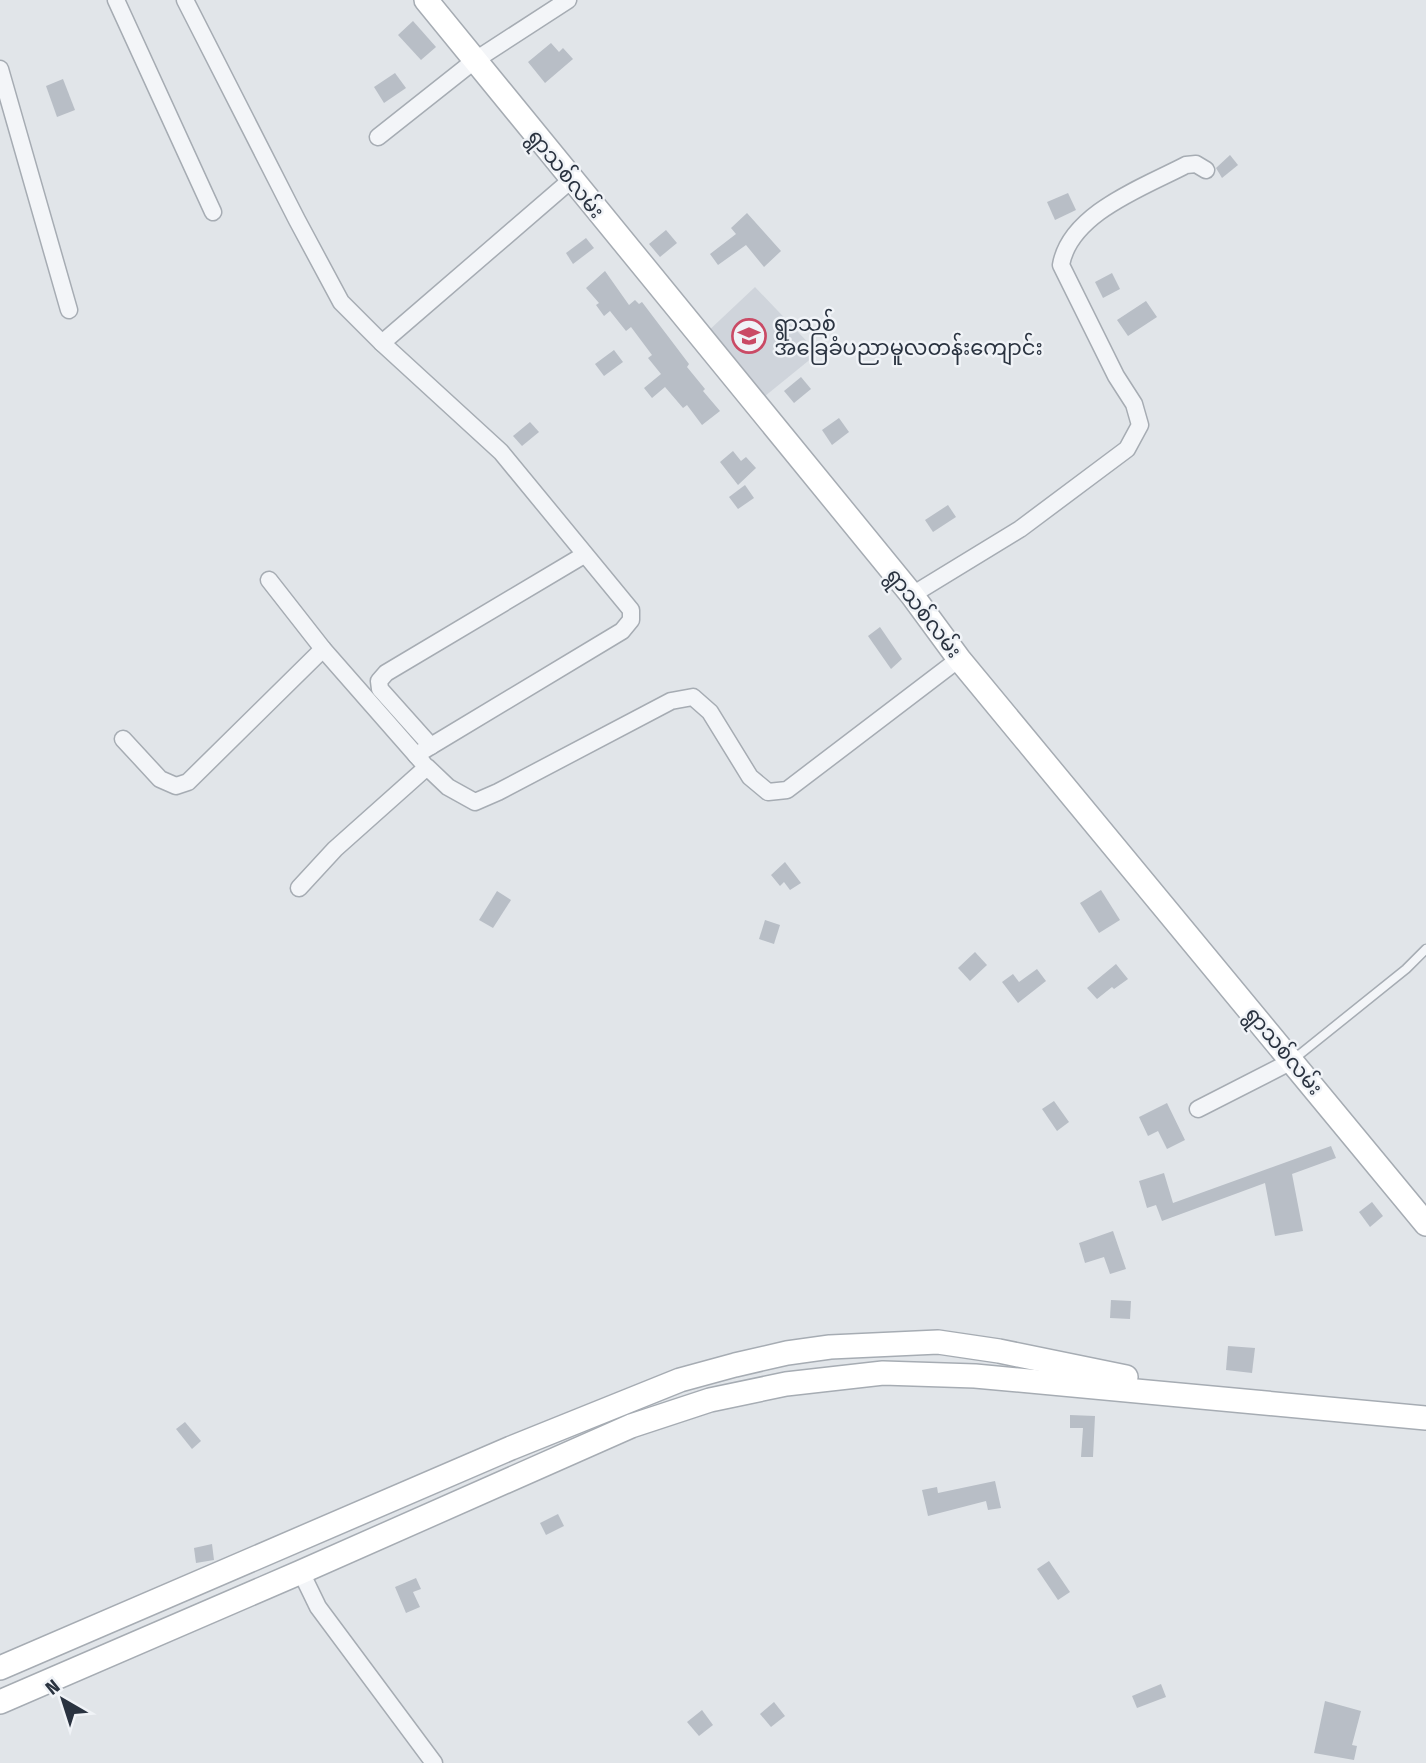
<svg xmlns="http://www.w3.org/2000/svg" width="1426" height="1763" font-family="'Fira Sans Condensed','Noto Sans Myanmar',sans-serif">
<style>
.built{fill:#cfd4db}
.building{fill:#b8bec6}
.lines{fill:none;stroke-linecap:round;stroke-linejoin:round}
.lane-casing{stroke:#a6acb3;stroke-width:11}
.street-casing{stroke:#a6acb3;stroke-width:19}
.secondary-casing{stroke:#a6acb3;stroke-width:26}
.lane{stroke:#f3f5f8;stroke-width:8}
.street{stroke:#f3f5f8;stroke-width:16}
.secondary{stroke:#fff;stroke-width:23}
.labels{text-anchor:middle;stroke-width:5;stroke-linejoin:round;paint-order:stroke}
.street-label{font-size:21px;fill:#2a3340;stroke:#f0f3f7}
.poi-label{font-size:21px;fill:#2a3340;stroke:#f0f3f7;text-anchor:start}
</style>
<rect width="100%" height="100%" fill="#e1e5e9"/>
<polygon class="built" points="755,287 818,353 760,400 704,335"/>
<g class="building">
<polygon points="413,21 436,47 421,60 398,35"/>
<polygon points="551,43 559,52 563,48 573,59 545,83 528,62"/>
<polygon points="395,73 406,88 384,103 374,87"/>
<polygon points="63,79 75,110 57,117 46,86"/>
<polygon points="1230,155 1238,165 1222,178 1216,168"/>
<polygon points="1068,193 1076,210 1055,220 1047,202"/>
<polygon points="747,213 781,251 764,267 746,245 718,265 710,254 736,234 731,228"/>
<polygon points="666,230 677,243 660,257 649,244"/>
<polygon points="586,238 594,248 573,264 566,253"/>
<polygon points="605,271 629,305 635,300 639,304 642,302 689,364 687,367 705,389 703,391 720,411 702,425 687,405 683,408 665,387 652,398 644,388 661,374 648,358 652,355 631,327 626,331 610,311 604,316 596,305 599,303 586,288"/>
<polygon points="1112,273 1120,289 1103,298 1095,282"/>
<polygon points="1146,301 1157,317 1128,336 1117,320"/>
<polygon points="753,322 762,333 747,345 738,334"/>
<polygon points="614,350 623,362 604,376 595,364"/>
<polygon points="801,377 811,389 794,403 784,391"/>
<polygon points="839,418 849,432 832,445 822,430"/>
<polygon points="530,422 539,432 522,446 513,436"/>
<polygon points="733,451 741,461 746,457 756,468 738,485 720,462"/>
<polygon points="745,485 754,498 738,509 729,497"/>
<polygon points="948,505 956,517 933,532 925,520"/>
<polygon points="880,627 902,659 891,669 868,636"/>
<polygon points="785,862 801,883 790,890 784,882 780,886 771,875"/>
<polygon points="1101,890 1120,920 1099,933 1080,903"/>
<polygon points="497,891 511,900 493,928 479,920"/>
<polygon points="765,920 780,925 774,944 759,939"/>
<polygon points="975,952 987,965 970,981 958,968"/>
<polygon points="1116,964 1128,979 1114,989 1112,987 1097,999 1087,988"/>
<polygon points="1037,969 1046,981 1018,1003 1002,982 1013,974 1019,982"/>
<polygon points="1054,1101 1069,1122 1057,1131 1042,1109"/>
<polygon points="1167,1103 1185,1140 1167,1149 1158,1131 1148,1136 1139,1117"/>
<polygon points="1331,1146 1336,1158 1292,1174 1303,1231 1275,1236 1265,1183 1162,1221 1156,1205 1147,1208 1139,1181 1164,1173 1173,1203"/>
<polygon points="1372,1202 1383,1216 1370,1227 1359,1212"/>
<polygon points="1113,1231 1126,1269 1110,1274 1104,1257 1085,1263 1079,1243"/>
<polygon points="1111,1300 1131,1301 1130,1319 1110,1318"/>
<polygon points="1228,1346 1255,1348 1252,1373 1226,1370"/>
<polygon points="1070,1415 1095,1416 1093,1457 1081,1457 1083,1428 1070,1428"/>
<polygon points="185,1422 201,1441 192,1449 176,1429"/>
<polygon points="995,1481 1001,1508 988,1510 986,1501 928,1516 922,1490 937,1487 938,1493"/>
<polygon points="558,1514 564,1526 546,1535 540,1523"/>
<polygon points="212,1544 214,1560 196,1563 194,1548"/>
<polygon points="1049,1561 1070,1592 1058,1600 1037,1569"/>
<polygon points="416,1578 421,1589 413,1592 420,1607 406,1613 395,1587"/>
<polygon points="1161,1684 1166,1697 1137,1708 1132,1696"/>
<polygon points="1325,1701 1361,1711 1352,1745 1357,1746 1354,1760 1314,1753"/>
<polygon points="774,1702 785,1716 771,1727 760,1714"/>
<polygon points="702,1710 713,1725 699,1736 687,1722"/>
</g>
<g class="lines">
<g class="lane-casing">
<polyline id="lane" points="1294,1059 1406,969 1426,949"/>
</g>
<g class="street-casing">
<g id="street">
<polyline points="116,0 213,212"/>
<polyline points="185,0 297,220 341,302 382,343 501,452 631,610 631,620 622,631 416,755"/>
<polyline points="0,69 69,310"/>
<polyline points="378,137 474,61 568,0"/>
<polyline points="382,343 571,180"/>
<polyline points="269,580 323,649 423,763"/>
<path d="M912,595L1020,529L1127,449L1140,425L1134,404L1116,376L1061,265C1070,213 1144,187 1186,165L1196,164L1206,170"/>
<polyline points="123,739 160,779 176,786 188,782 323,649"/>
<polyline points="431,746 380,689 379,681 386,673 584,555"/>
<polyline points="299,888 335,849 427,767 448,787 475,802 498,792 671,701 693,697 710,712 750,777 768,792 787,790 959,659"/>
<polyline points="1198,1109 1292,1061"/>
<polyline points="301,1572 318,1607 434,1763"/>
</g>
</g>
<g class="secondary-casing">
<g id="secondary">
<polyline points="426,0 912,595 959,659 1426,1224"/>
<polyline points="0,1668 511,1448 680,1380 735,1365 787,1353 830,1347 938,1342 999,1351 1126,1377"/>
<polyline points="0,1702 301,1572 631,1426 710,1400 786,1384 883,1373 975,1376 1426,1418"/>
</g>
</g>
<use href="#lane" class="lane"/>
<use href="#street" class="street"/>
<use href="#secondary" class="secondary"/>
</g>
<defs>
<g id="school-ring" transform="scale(1.75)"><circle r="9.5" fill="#f0f3f7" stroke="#ca4a65" stroke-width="1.5"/><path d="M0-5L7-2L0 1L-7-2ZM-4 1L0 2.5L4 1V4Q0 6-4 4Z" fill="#ca4a65"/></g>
</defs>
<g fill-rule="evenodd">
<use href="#school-ring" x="749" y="336"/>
</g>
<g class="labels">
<g class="street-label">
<text transform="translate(566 174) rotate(51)" y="7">ရွာသစ်လမ်း</text>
<text transform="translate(924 613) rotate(52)" y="7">ရွာသစ်လမ်း</text>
<text transform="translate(1284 1051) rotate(50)" y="7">ရွာသစ်လမ်း</text>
</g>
<g class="poi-label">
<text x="774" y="331">ရွာသစ်<tspan x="774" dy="24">အခြေခံပညာမူလတန်းကျောင်း</tspan></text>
</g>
</g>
<g transform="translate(63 1700) rotate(321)" stroke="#f0f3f7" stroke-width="5" paint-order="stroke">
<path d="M0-5L12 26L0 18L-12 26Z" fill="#2a3340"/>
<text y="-10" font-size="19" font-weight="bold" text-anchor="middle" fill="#2a3340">N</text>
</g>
</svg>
